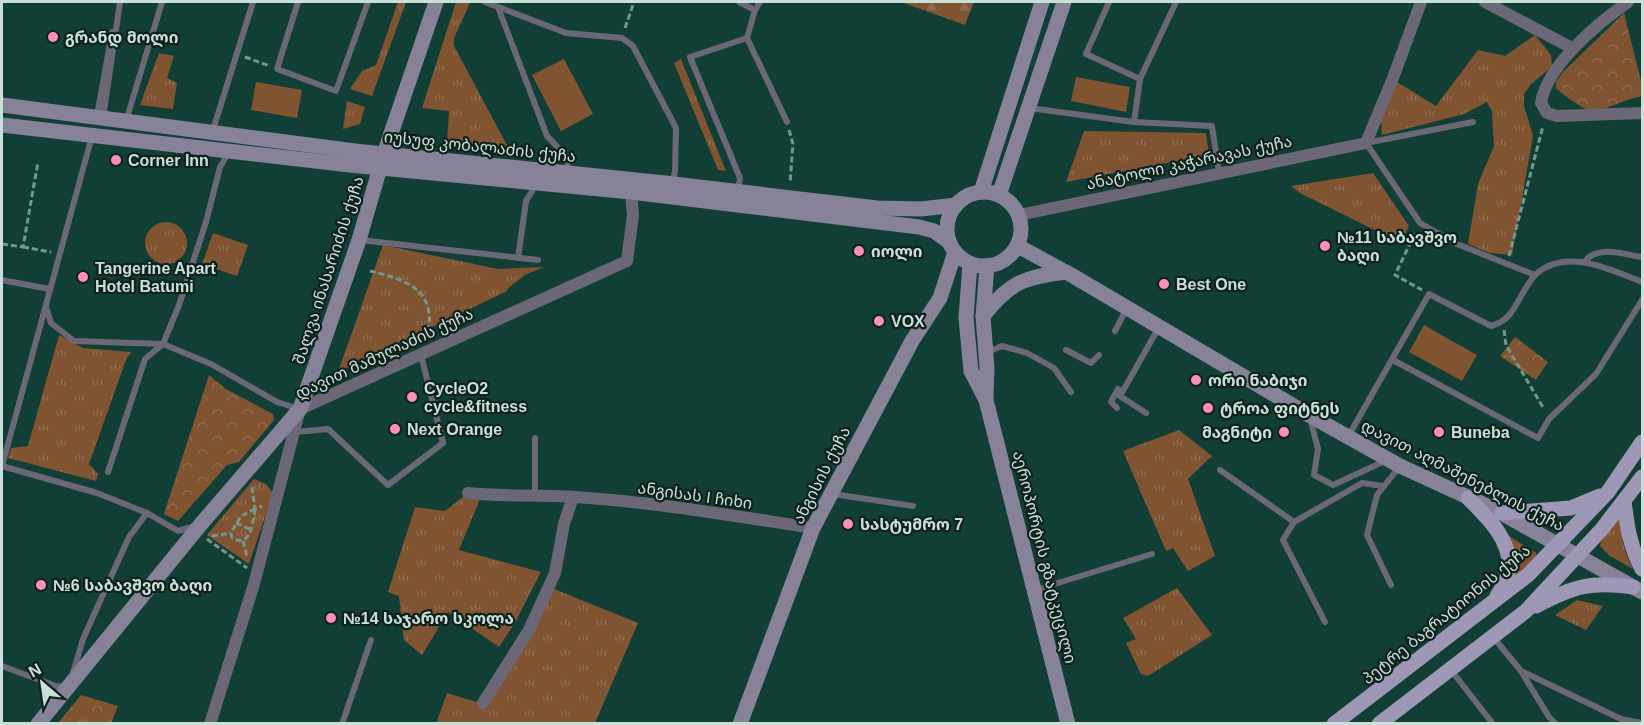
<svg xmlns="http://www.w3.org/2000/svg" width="1644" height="725" font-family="Arial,'Noto Sans Georgian',sans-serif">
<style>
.grass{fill:url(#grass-tufts)}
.forest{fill:url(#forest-firs)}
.park{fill:url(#park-crowns)}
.garden{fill:#805331}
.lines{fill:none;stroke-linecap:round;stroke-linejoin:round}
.path{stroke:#75968e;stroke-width:3;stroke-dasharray:6 3;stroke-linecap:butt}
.lane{stroke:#6b6776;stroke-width:6}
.street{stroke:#6b6776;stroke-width:12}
.secondary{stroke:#888299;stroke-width:15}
.primary{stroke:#9e97b5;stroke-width:15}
.poi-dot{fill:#ff8eb9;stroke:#0f211d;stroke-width:2}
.labels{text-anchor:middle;stroke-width:4.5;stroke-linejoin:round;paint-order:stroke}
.poi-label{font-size:16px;font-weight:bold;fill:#c9e0d9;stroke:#0f211d;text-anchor:start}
.street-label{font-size:16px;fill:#c9e0d9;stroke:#0f211d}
</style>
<defs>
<pattern id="grass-tufts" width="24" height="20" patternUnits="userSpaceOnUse" patternTransform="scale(1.5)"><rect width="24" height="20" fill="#805331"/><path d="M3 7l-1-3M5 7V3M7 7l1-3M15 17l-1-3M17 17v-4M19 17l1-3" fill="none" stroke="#916b4e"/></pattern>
<pattern id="forest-firs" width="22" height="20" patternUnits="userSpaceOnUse" patternTransform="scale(1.5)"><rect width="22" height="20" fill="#805331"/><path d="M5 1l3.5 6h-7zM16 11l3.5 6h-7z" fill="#916b4e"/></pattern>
<pattern id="park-crowns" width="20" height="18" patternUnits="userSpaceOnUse" patternTransform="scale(1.5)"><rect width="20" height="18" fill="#805331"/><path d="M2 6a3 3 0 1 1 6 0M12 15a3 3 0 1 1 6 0" fill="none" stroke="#916b4e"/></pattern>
</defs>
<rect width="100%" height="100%" fill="#113f35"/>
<g class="grass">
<polygon points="398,2 406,2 372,96 350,89 362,71 376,65"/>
<polygon points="456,2 470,3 454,38 454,46 509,149 447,142 449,111 422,108"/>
<polygon points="1535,35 1551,55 1552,67 1531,84 1524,94 1524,106 1533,136 1512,255 1490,253 1468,244 1478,184 1494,146 1492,111 1487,102 1464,114 1382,135 1381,119 1397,82 1436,106 1478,50 1505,56"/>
<polygon points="159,53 174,56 167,78 177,83 173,109 140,105"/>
<polygon points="681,59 726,171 718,170 674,63"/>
<polygon points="347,101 365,107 360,124 343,129"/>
<polygon points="1084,131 1206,133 1209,155 1066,182"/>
<polygon points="1373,173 1409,226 1401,243 1300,193 1291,186"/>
<circle cx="166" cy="243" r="21"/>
<polygon points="213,233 248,245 237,276 202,264"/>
<polygon points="383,245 498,269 544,267 525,275 507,289 507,291 338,372"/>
<polygon points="59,335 83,348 131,352 126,360 89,464 98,474 96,481 8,458 11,448 28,446"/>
<polygon points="1179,430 1212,456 1188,479 1215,556 1188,571 1173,548 1166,551 1123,451"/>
<polygon points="254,479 266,484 273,493 249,564 207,535"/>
<polygon points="468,493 482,494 459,550 541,572 516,621 499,647 448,612 422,655 404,640 399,596 388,592 415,507 445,511"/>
<path d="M1622,514C1620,535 1623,550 1633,569L1610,556L1600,546L1601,541Z"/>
<polygon points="1501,531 1536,553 1537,560 1509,586"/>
<polygon points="549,587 638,623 595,723 436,724 447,693 483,704"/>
<polygon points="1177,588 1212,635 1148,676 1141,674 1126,643 1136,639 1123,618"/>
<polygon points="1577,600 1603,606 1586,630 1555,615"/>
</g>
<polygon class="forest" points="901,2 974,2 965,25"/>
<g class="park">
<path d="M1624,13L1642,85V96L1627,100L1594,113C1579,106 1568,99 1556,88V82L1563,72Z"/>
<polygon points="1515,337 1548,362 1536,380 1500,356"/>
<polygon points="209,375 226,389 273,414 274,420 239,462 227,465 178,521 164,514"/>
<polygon points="81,695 118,706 111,723 58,723"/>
</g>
<g class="garden">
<polygon points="564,59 593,114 561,131 532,75"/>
<polygon points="1076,77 1130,87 1126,112 1071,101"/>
<polygon points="256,82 302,90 297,118 251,110"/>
<polygon points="1424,325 1477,355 1462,381 1409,352"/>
</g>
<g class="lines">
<g class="path">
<polyline points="625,28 634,2"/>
<polyline points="245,57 270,66"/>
<polyline points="789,130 793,144 790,183"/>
<polyline points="1415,233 1395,275 1422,290"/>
<polyline points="2,244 23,247 38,162"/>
<polyline points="23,247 51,252"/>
<polyline points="1509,256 1543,126"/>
<path d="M370,271C394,277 426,284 429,313C430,319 429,326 429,332"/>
<polyline points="1504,330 1506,345 1544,409"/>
<polyline points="252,487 255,509 262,506"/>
<path d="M255,509C253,522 251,549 232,538L231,533L241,516Z"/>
<polyline points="236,523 252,530"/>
<polyline points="212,536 231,533"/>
<polyline points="207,539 247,568"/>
<polyline points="243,541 247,557"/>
</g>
<g class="lane">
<polyline points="298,2 277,69 336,91 368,2"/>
<polyline points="485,2 566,33 622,38 633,46 676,128 675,171 673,183"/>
<polyline points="739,2 755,10"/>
<polyline points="760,2 755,10 747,38 787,122"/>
<polyline points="1109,2 1086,54 1140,79"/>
<polyline points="498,7 547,136 567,157 568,173"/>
<polyline points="1029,108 1134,122 1140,79 1176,2"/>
<polyline points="97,116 112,32"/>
<polyline points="103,118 120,2"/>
<polyline points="126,121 162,2"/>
<polyline points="1134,122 1212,126 1219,173"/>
<polyline points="1473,122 1366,143 1420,223 1457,244 1535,275"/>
<polyline points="212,133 253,2"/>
<polyline points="738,191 740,178 690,57 747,38"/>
<polyline points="360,240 538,260"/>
<polyline points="518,258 526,201 537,183"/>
<path d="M1585,262C1595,244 1626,255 1642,257"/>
<polyline points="2,280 49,289"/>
<polyline points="46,307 51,323 74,341 163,344 179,305 206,222 220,167 229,152"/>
<polyline points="1115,331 1127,308"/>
<polyline points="1066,350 1091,363 1099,355"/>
<polyline points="988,352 1002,346 1027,353 1054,368 1071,392"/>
<polyline points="1393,360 1538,438 1549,419 1596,374 1642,300"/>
<polyline points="1117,408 1111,402 1118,389"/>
<polyline points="1146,413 1120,396 1159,327"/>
<polyline points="1310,418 1318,449 1314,475 1333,485 1387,460"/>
<polyline points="295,432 328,429 388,485 443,443 421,355"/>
<path d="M1349,435L1429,294L1491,326C1508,321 1512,312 1520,298C1524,291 1530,280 1536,274C1566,247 1611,270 1642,282"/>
<polyline points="2,466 92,136"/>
<polyline points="2,466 97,493 147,513 178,531 195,526"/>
<polyline points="1220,470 1294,522 1283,540 1325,622"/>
<polyline points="108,472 145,359 163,344 211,364 277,402 299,409"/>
<polyline points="833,494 913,506"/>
<polyline points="535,496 535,438"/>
<polyline points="1294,522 1362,483 1383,486"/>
<polyline points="1391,585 1367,535 1377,495 1400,466"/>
<polyline points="1035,590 1152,554"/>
<polyline points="1494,638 1521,671 1549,717 1556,724"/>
<polyline points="2,666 56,686 66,687"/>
<polyline points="1451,670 1493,724"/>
<polyline points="1521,671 1621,719 1642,723"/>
<polyline points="73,673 83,639 129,537 147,513"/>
<polyline points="342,724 371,640"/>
</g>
<g class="street">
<polyline points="1485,2 1572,48"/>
<path d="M1628,2C1598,23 1547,65 1541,103L1547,113L1557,116L1642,113"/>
<polyline points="1019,215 1366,143 1393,78 1421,2"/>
<path d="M468,493C504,497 539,494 575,497C654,502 734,516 813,528"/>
<polyline points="483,703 529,630 555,573 564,524 573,497"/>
<polyline points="210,724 254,584 300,409 627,261 633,215 631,192"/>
</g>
<g class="secondary">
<polyline points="2,105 355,151 665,183 877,208 921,209 956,205"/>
<polyline points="2,125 350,165 631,192 919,227 934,231 949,242"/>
<circle cx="984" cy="229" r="37"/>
<polyline points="981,192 1042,2"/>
<polyline points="999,195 1064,2"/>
<polyline points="1018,246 1073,276 1309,415 1400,466 1496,510 1642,592"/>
<polyline points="970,264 966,318 971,371 986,400 1068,724"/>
<path d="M983,316C1010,282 1024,277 1066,272"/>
<polyline points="986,398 987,368 983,316 987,266"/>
<polyline points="38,724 201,524 300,409 359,240 384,154 436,2"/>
<polyline points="740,724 813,528 912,341 940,298 955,252"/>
</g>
<g class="primary">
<path d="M1468,498C1487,517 1512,540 1509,570C1508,579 1502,588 1497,596"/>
<path d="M1624,501C1627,526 1630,547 1642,569"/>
<polyline points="1502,513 1571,508 1600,496"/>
<path d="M1536,606C1574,586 1591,581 1633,587"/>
<polyline points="1334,724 1528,575 1608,492 1642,442"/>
<polyline points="1379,724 1526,611 1602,529 1642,477"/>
</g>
</g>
<g class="poi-dot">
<circle cx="53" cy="37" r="6"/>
<circle cx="116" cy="160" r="6"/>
<circle cx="1325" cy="246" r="6"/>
<circle cx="859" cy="251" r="6"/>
<circle cx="83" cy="277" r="6"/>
<circle cx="1164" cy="284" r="6"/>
<circle cx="879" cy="321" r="6"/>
<circle cx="1196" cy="380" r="6"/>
<circle cx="412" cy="397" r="6"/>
<circle cx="1208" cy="408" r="6"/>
<circle cx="395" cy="429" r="6"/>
<circle cx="1284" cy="432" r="6"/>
<circle cx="1439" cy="432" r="6"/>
<circle cx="848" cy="524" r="6"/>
<circle cx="41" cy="585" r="6"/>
<circle cx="331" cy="618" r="6"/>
</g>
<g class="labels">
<g class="poi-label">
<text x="65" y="43">გრანდ მოლი</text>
<text x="128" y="166">Corner Inn</text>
<text x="1337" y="243">№11 საბავშვო<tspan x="1337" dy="18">ბაღი</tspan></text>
<text x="871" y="257">იოლი</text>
<text x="95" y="274">Tangerine Apart<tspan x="95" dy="18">Hotel Batumi</tspan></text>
<text x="1176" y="290">Best One</text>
<text x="891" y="327">VOX</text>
<text x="1208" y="386">ორი ნაბიჯი</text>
<text x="424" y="394">CycleO2<tspan x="424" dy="18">cycle&amp;fitness</tspan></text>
<text x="1220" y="414">ტროა ფიტნეს</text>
<text x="407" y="435">Next Orange</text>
<text x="1272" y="438" text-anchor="end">მაგნიტი</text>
<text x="1451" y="438">Buneba</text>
<text x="860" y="530">სასტუმრო 7</text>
<text x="53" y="591">№6 საბავშვო ბაღი</text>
<text x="343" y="624">№14 საჯარო სკოლა</text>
</g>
<g class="street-label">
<text transform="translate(480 146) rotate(6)" y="6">იუსუფ კობალაძის ქუჩა</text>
<text transform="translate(1189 162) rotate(-12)" y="6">ანატოლი კაჭარავას ქუჩა</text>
<text transform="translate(328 270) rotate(-72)" y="6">შალვა ინასარიძის ქუჩა</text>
<text transform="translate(384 353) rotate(-25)" y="6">დავით მამულაძის ქუჩა</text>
<text transform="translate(821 475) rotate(-63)" y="6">ანგისის ქუჩა</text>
<text transform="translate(1463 475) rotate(27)" y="6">დავით აღმაშენებლის ქუჩა</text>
<text transform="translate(695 495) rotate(8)" y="6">ანგისას I ჩიხი</text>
<text transform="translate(1045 557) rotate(76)" y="6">აეროპორტის გზატკეცილი</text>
<text transform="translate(1446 614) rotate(-39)" y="6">პეტრე ბაგრატიონის ქუჩა</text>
</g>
</g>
<rect width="1644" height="725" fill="none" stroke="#c9e0d9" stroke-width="6"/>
<g transform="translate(42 683) rotate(331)" stroke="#0f211d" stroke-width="4.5" paint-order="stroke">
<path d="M0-4.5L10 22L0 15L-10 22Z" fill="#c9e0d9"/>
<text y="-9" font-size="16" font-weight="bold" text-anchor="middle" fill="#c9e0d9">N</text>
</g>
</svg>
